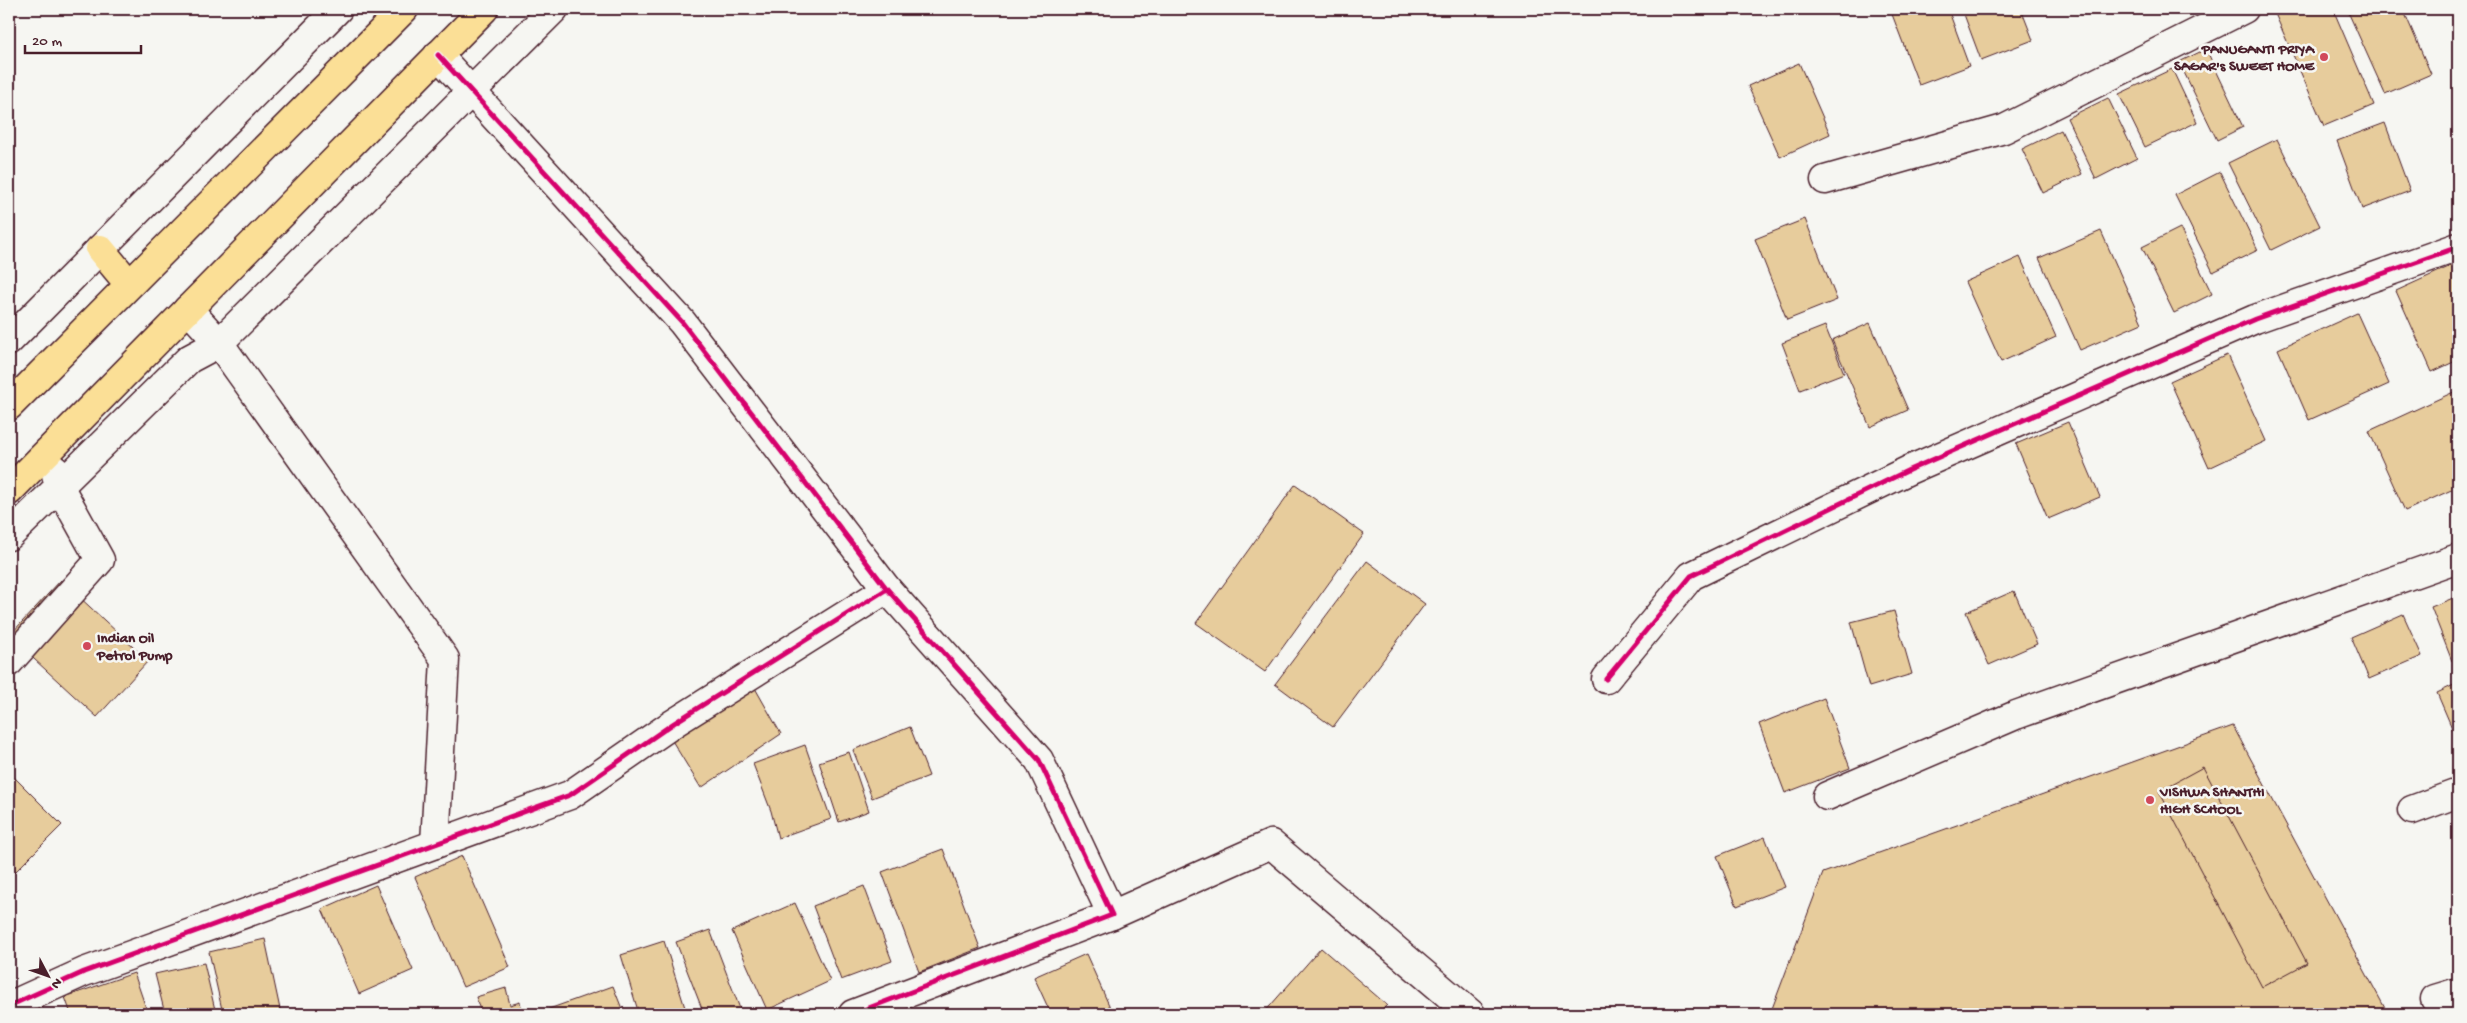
<svg xmlns="http://www.w3.org/2000/svg" width="2467" height="1023" font-family="'Gochi Hand',sans-serif">
<style>
.building{fill:#e7cc9c;stroke:#4a1f2b}
.lines{fill:none;stroke-linecap:round;stroke-linejoin:round}
.minor-casing{stroke:#4a1f2b;stroke-width:31}
.highway-casing{stroke:#4a1f2b;stroke-width:31}
.minor{stroke:#f6f6f2;stroke-width:28}
.highway{stroke:#fbdf96;stroke-width:28}
.cycleway-casing{stroke:#f6f6f2;stroke-width:8}
.cycleway{stroke:#d6006c;stroke-width:5}
.poi-dot{fill:#d1495b;stroke:#f6f6f2;stroke-width:2}
.labels{text-anchor:middle;stroke-width:5;stroke-linejoin:round;paint-order:stroke}
.poi-label{font-size:15px;font-weight:bold;fill:#4a1f2b;stroke:#f6f6f2;text-anchor:start}
</style>
<rect width="100%" height="100%" fill="#f6f6f2"/>
<filter id="ink" filterUnits="userSpaceOnUse"><feTurbulence type="fractalNoise" baseFrequency=".02" numOctaves="2"/><feDisplacementMap in="SourceGraphic" scale="10" xChannelSelector="R" yChannelSelector="G"/><feConvolveMatrix kernelMatrix="1 2 1 2 8 2 1 2 1" color-interpolation-filters="sRGB"/></filter>
<g filter="url(#ink)">
<g class="building">
<polygon points="1890,9 1948,9 1969,66 1919,85"/>
<polygon points="1962,9 2021,9 2033,40 1981,60"/>
<polygon points="2273,9 2333,9 2374,105 2324,126"/>
<polygon points="2360,9 2403,9 2431,74 2385,94 2349,14"/>
<polygon points="2206,49 2243,127 2217,140 2179,62"/>
<polygon points="1799,63 1830,134 1780,157 1748,86"/>
<polygon points="2172,69 2197,122 2145,147 2119,94"/>
<polygon points="2108,98 2137,158 2096,179 2067,118"/>
<polygon points="2385,123 2410,191 2362,209 2337,141"/>
<polygon points="2061,130 2082,174 2043,193 2022,149"/>
<polygon points="2277,139 2320,226 2271,250 2228,163"/>
<polygon points="2220,172 2258,250 2213,272 2175,195"/>
<polygon points="1805,219 1837,300 1787,320 1755,239"/>
<polygon points="2180,228 2212,294 2174,313 2142,247"/>
<polygon points="2101,231 2142,323 2080,350 2039,258"/>
<polygon points="2020,257 2056,337 2001,362 1965,282"/>
<polygon points="2455,264 2458,272 2458,360 2432,372 2396,291"/>
<polygon points="2357,313 2389,384 2309,420 2278,349"/>
<polygon points="1870,323 1908,410 1870,427 1832,340"/>
<polygon points="1825,326 1844,373 1800,390 1782,343"/>
<polygon points="2227,355 2266,441 2209,468 2170,381"/>
<polygon points="2458,390 2458,487 2405,511 2369,431"/>
<polygon points="2068,422 2100,497 2048,519 2016,444"/>
<polygon points="1295,485 1364,534 1265,672 1196,623"/>
<polygon points="1367,561 1425,604 1333,727 1275,684"/>
<polygon points="61,580 148,661 97,717 9,636"/>
<polygon points="2014,591 2037,644 1989,665 1966,612"/>
<polygon points="2458,596 2458,658 2452,661 2431,607"/>
<polygon points="1894,611 1912,674 1869,687 1851,622"/>
<polygon points="2403,614 2422,656 2369,679 2351,637"/>
<polygon points="2458,683 2458,742 2437,693"/>
<polygon points="755,688 781,734 701,788 671,739"/>
<polygon points="1824,698 1850,768 1785,793 1759,724"/>
<polygon points="2233,726 2387,1012 2382,1014 1770,1014 1823,873"/>
<polygon points="910,727 929,776 872,798 853,750"/>
<polygon points="805,745 831,819 778,838 771,811 753,764"/>
<polygon points="849,752 869,811 839,822 819,762"/>
<polygon points="2203,767 2307,963 2262,987 2159,791"/>
<polygon points="9,772 62,825 9,878"/>
<polygon points="1765,837 1785,887 1737,906 1717,856"/>
<polygon points="943,849 980,948 919,972 882,872"/>
<polygon points="462,856 510,967 463,987 415,877"/>
<polygon points="376,885 413,970 359,994 322,909"/>
<polygon points="864,886 892,961 841,980 813,906"/>
<polygon points="795,903 830,981 767,1010 732,931"/>
<polygon points="710,930 742,1014 704,1014 676,942"/>
<polygon points="265,939 281,1014 223,1014 209,952"/>
<polygon points="664,941 687,1014 639,1014 621,955"/>
<polygon points="1321,948 1387,1005 1378,1014 1263,1014"/>
<polygon points="1086,954 1113,1014 1051,1014 1034,977"/>
<polygon points="204,963 216,1014 165,1014 155,974"/>
<polygon points="134,973 148,1014 71,1014 65,997"/>
<polygon points="613,986 624,1014 535,1014"/>
<polygon points="506,988 510,1005 520,1002 523,1014 479,1014 481,1014 476,997"/>
</g>
<g class="lines">
<g class="minor-casing">
<g id="minor">
<polyline points="438,55 682,322 887,589 1039,760 1112,915 853,1014"/>
<polyline points="1825,180 2004,129 2244,9"/>
<polyline points="188,309 219,343 445,659 435,844"/>
<polyline points="9,341 338,9"/>
<polyline points="9,536 189,359 219,343 554,9"/>
<polyline points="9,662 100,560 59,486 55,470"/>
<polyline points="1606,679 1691,576 1909,470 2255,319 2458,247"/>
<polyline points="1827,796 2016,715 2458,558"/>
<polyline points="2412,810 2458,793"/>
<polyline points="1112,915 1271,844 1471,1014"/>
<polyline points="2435,999 2458,992"/>
<polyline points="9,1006 84,972 570,795 674,723 887,589"/>
</g>
</g>
<g class="highway-casing">
<g id="highway">
<polyline points="100,249 129,284"/>
<polyline points="9,406 404,9"/>
<polyline points="9,491 484,9"/>
</g>
</g>
<use href="#minor" class="minor"/>
<use href="#highway" class="highway"/>
<g class="cycleway-casing">
<g id="cycleway">
<polyline points="438,55 682,322 887,589 1039,760 1112,915 853,1014"/>
<polyline points="1606,679 1691,576 1909,470 2255,319 2458,247"/>
<polyline points="9,1006 84,972 570,795 674,723 887,589"/>
</g>
</g>
<use href="#cycleway" class="cycleway"/>
</g>
</g>
<g class="poi-dot">
<circle cx="2324" cy="57" r="5"/>
<circle cx="87" cy="646" r="5"/>
<circle cx="2150" cy="800" r="5"/>
</g>
<g class="labels">
<g class="poi-label">
<text x="2314" y="53" text-anchor="end">PANUGANTI PRIYA<tspan x="2314" dy="17">SAGAR's SWEET HOME</tspan></text>
<text x="97" y="642">Indian Oil<tspan x="97" dy="17">Petrol Pump</tspan></text>
<text x="2160" y="796">VISHWA SHANTHI<tspan x="2160" dy="17">HIGH SCHOOL</tspan></text>
</g>
</g>
<rect width="2467" height="1023" fill="none" stroke="#f6f6f2" stroke-width="30"/>
<rect x="15" y="15" width="2437" height="993" fill="none" stroke="#4a1f2b" stroke-width="2" filter="url(#ink)"/>
<g transform="translate(48 976) rotate(131)" stroke="#f6f6f2" stroke-width="4" paint-order="stroke">
<path d="M0-4L9 19L0 12L-9 19Z" fill="#4a1f2b"/>
<text y="-8" font-size="14" font-weight="bold" text-anchor="middle" fill="#4a1f2b">N</text>
</g>
<path d="M25 45v8h116v-8" fill="none" stroke="#4a1f2b" stroke-width="2.5"/>
<text x="32" y="45" font-size="15" fill="#4a1f2b" stroke="#f6f6f2" stroke-width="4" paint-order="stroke">20 m</text>
</svg>
